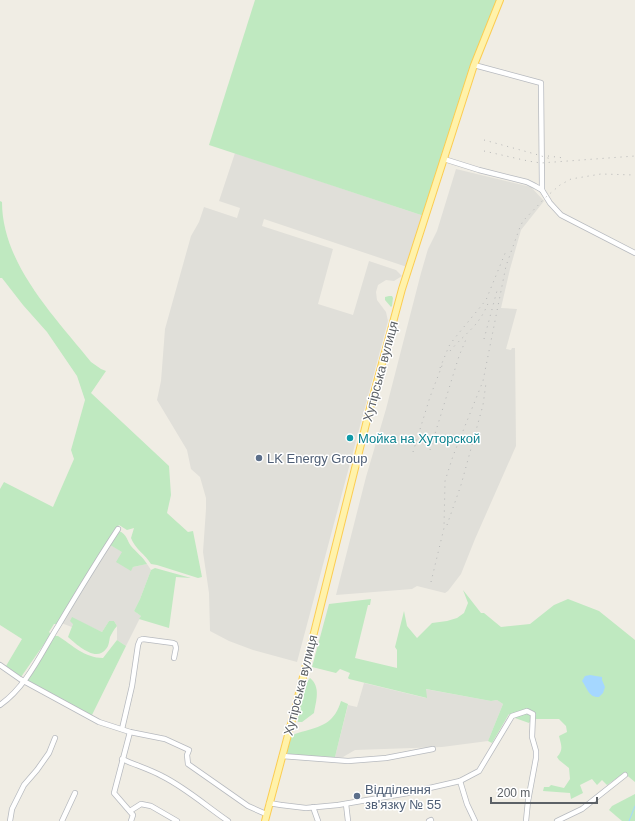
<svg xmlns="http://www.w3.org/2000/svg" width="635" height="821" font-family="Helvetica,sans-serif">
<style>
.industrial{fill:#e0dfd9}
.green{fill:#bfe9c0}
.water{fill:#a5d7ff}
.lines{fill:none;stroke-linecap:round;stroke-linejoin:round}
.stream{stroke:#a5d7ff;stroke-width:1}
.minor-casing{stroke:#b7babf;stroke-width:6}
.major-casing{stroke:#fccd52;stroke-width:8}
.minor{stroke:#fff;stroke-width:4.5}
.major{stroke:#fff2aa;stroke-width:6}
.rail{stroke:#b6b7b7;stroke-width:1;stroke-dasharray:1 5;stroke-linecap:butt}
.culture-dot{fill:#0f9aa8;stroke:#fff;stroke-width:1.5}
.service-dot{fill:#5c6f8a;stroke:#fff;stroke-width:1.5}
.labels{text-anchor:middle;stroke-width:3;stroke-linejoin:round;paint-order:stroke}
.street-label{font-size:13px;fill:#5c6166;stroke:#fff}
.culture-label{font-size:13px;fill:#0d838f;stroke:#fff;text-anchor:start}
.service-label{font-size:13px;fill:#4e5e75;stroke:#fff;text-anchor:start}
</style>
<rect width="100%" height="100%" fill="#f0ede4"/>
<g class="industrial">
<polygon points="235,153 424,216 407,267 264,219 262,226 333,249 318,304 353,315 369,261 396,270 402,276 394,281 386,280 378,285 376,292 377,300 386,312 388,321 297,662 253,650 229,641 210,631 209,593 203,552 206,509 206,498 200,477 191,469 187,450 157,400 161,381 165,329 191,236 199,222 204,207 237,218 240,208 219,201"/>
<polygon points="456,169 531,187 544,201 521,230 510,269 501,308 517,309 506,349 511,350 512,348 515,348 516,446 475,539 461,574 448,591 445,593 417,586 412,589 336,595 366,477 386,409 421,273 428,249 437,231"/>
<polygon points="110,545 123,552 131,570 133,567 147,564 151,570 140,599 134,611 141,616 126,646 117,640 117,626 114,621 109,621 102,632 72,618 73,624 72,627 61,623 81,591 82,588"/>
<polygon points="364,683 426,698 425,689 491,701 497,700 503,704 488,741 442,747 355,750 343,757 335,757 348,705 357,707"/>
</g>
<g class="green">
<polygon points="255,0 499,0 424,216 209,145"/>
<path d="M0,201L2,202C2,264 55,317 91,362L101,369L106,371L91,393L169,466L171,495L167,513L188,532L193,531L202,577L198,578L157,565L151,564C145,554 135,549 131,538L134,528L127,530L119,525L57,624H54L49,632L51,634L21,677L6,666L22,639L0,625V489L4,482L53,507L74,459L71,450L85,400L77,376L47,332L23,305L2,278H0Z"/>
<polygon points="389,296 392,296 393,298 392,306 391,307 385,300 385,297"/>
<path d="M119,531C127,534 127,541 131,546C136,552 143,557 147,564L133,567L131,571L116,562L122,552L110,545Z"/>
<polygon points="155,568 191,578 176,577 169,628 139,619 141,616 134,611 140,599 151,570"/>
<path d="M463,590L481,613H484L501,627L530,624L554,605L568,599L599,611L635,640V782L624,773L607,785L602,780L597,785L592,779L580,785L583,793L571,799L570,793L543,791L544,787H549L551,785L564,788L570,779L569,768L559,760L557,757C564,749 561,745 559,736L567,732L566,726L559,719H532L529,723L515,718L509,714L492,743L488,741L503,704L497,700L491,701L426,689L427,698L349,679L348,678L350,673L340,669L336,673L312,667L329,604L371,599L370,605H368L355,658L397,668V650L395,647L404,611L407,626L417,638L432,623L447,621L457,618L464,613L468,603Z"/>
<path d="M72,617L102,632L109,621H114L117,626C114,629 112,633 110,637C109,641 109,646 106,649C96,663 76,644 68,637L73,624L70,621Z"/>
<path d="M55,636H58C72,645 85,658 103,658L117,640L126,646L91,717L27,681Z"/>
<path d="M310,678C321,687 316,701 314,713L302,722H298C295,711 303,687 310,678Z"/>
<path d="M341,701L348,704L335,757L290,755L286,752C287,746 288,739 293,735C296,733 301,732 305,731C324,726 335,721 341,701Z"/>
<polygon points="635,794 635,821 622,821 609,810 612,806"/>
</g>
<path class="water" d="M590,675L602,677V680L605,687L603,693L599,697C588,697 588,689 582,681L585,676Z"/>
<g class="lines">
<polyline class="stream" points="629,821 635,806"/>
<g class="minor-casing">
<g id="minor">
<polyline points="474,65 541,83 542,190"/>
<polyline points="444,159 479,170 527,182 535,186 542,190 550,203 561,215 635,253"/>
<polyline points="0,665 20,679 99,722 130,732 165,739 189,750 187,755 188,764 248,806 266,814"/>
<path d="M0,705C27,686 41,653 58,626C77,594 97,561 118,529"/>
<polyline points="122,729 132,686 138,645 140,640 143,639 173,643 175,644 176,648 174,658"/>
<polyline points="130,732 114,793 133,815 131,821"/>
<polyline points="282,756 348,761 386,758 433,749"/>
<path d="M122,759C135,765 149,769 162,776C186,788 206,806 228,821"/>
<polyline points="460,781 467,804 475,821"/>
<polyline points="269,803 281,805 306,808 338,805 408,793 460,781 479,771 512,716 527,711 533,714 532,737 536,751 536,758 528,801 526,821"/>
<polyline points="346,804 348,821"/>
<polyline points="313,807 318,821"/>
<polyline points="130,811 141,804 151,806 177,821"/>
<polyline points="10,821 12,809 24,785 37,770 49,753 55,738"/>
<polyline points="62,821 75,793"/>
<polyline points="429,821 431,820"/>
<polyline points="557,821 582,809 625,775"/>
</g>
</g>
<g class="major-casing">
<polyline id="major" points="265,821 296,705 370,408 402,289 474,65 500,0"/>
</g>
<use href="#minor" class="minor"/>
<use href="#major" class="major"/>
<g class="rail">
<polyline points="484,140 535,154 551,159"/>
<polyline points="484,151 528,161 541,163 635,156"/>
<polyline points="548,156 564,158"/>
<polyline points="484,339 498,287"/>
<path d="M450,351C467,331 479,327 489,301"/>
<polyline points="440,368 449,346 454,339 486,300 506,251"/>
<polyline points="430,450 459,356 467,337"/>
<polyline points="413,452 430,397 443,363"/>
<polyline points="447,525 461,485 483,405 486,383"/>
<polyline points="431,582 444,528 445,481 453,456 483,381 506,266 520,227 523,221 546,197 560,185 571,179 601,174 635,175"/>
</g>
</g>
<circle class="culture-dot" cx="350" cy="438" r="4"/>
<g class="service-dot">
<circle cx="259" cy="458" r="4"/>
<circle cx="357" cy="796" r="4"/>
</g>
<g class="labels">
<g class="street-label">
<text transform="translate(380 371) rotate(-75)" y="5">Хутірська вулиця</text>
<text transform="translate(300 685) rotate(-76)" y="5">Хутірська вулиця</text>
</g>
<g class="culture-label">
<text x="358" y="443">Мойка на Хуторской</text>
</g>
<g class="service-label">
<text x="267" y="463">LK Energy Group</text>
<text x="365" y="794">Відділення<tspan x="365" dy="15">зв'язку № 55</tspan></text>
</g>
</g>
<path d="M491 797v6h106v-6" fill="none" stroke="#5c6166" stroke-width="2"/>
<text x="497" y="797" font-size="12" fill="#5c6166" stroke="#ffffff" stroke-width="3" paint-order="stroke">200 m</text>
</svg>
